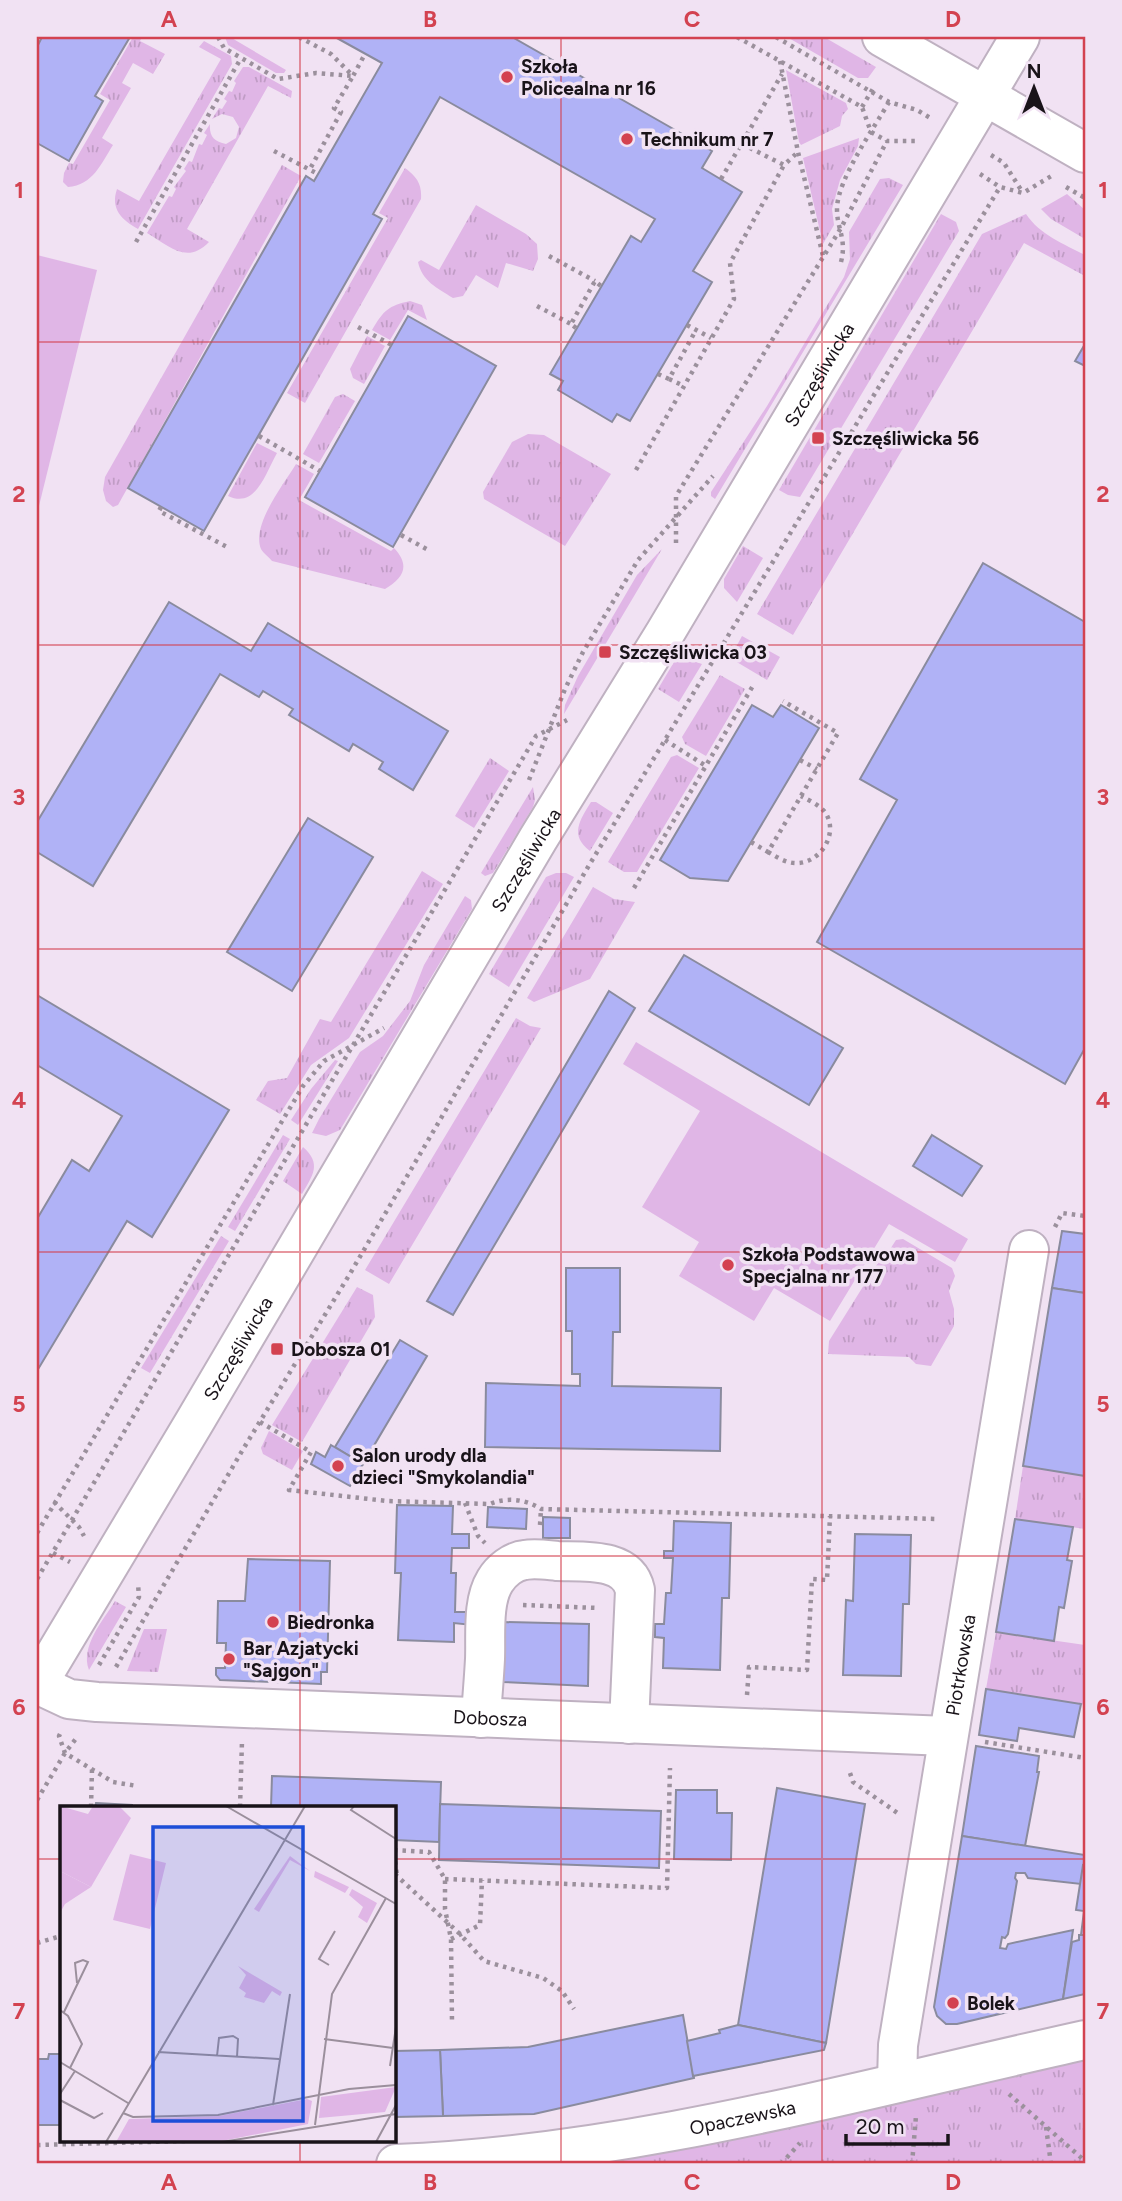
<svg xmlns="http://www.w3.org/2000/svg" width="1122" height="2201" font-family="Figtree,sans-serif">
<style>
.grass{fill:url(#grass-tufts)}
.pitch{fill:#e0b6e6}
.building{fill:#b0b2f6;stroke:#8a8b9e;stroke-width:2}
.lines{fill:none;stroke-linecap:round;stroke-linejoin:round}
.minor-casing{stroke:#bfb1c1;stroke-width:42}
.major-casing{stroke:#bfb1c1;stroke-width:42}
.path{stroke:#9b909c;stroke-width:4.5;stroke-dasharray:3.5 5;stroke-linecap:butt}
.minor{stroke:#fff;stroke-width:38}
.major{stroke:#fff;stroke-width:38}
.grid{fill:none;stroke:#d34250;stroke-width:2;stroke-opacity:0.55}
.poi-dot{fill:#d34250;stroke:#f1e2f3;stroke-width:2.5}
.labels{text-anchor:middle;stroke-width:7;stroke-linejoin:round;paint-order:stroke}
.poi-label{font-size:19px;font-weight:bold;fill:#191319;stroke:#f1e2f3;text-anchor:start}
.street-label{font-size:19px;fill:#191319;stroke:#f1e2f3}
.inset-road{fill:none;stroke:#9b8f9c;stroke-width:2}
.view{fill:#1d4ed8;fill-opacity:0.15;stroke:#1d4ed8;stroke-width:3.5}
.inset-edge{fill:none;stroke:#191319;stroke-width:3.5}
.neatline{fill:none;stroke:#d34250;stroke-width:2.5}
.grid-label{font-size:23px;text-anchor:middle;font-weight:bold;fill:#d34250}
</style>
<defs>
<pattern id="grass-tufts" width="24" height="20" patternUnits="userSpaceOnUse" patternTransform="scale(1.75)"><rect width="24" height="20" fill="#e0b6e6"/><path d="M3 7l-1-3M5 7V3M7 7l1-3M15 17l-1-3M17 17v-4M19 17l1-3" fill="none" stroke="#c09cc5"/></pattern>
</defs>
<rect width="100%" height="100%" fill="#f1e2f3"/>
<g class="grass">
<path d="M133,37H142L140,41L165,54L153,74L133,63L122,83L131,88L102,138L113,145C101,164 93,185 68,187L63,182L64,173L69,163L73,164L110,100L100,94Z"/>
<polygon points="225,37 230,37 286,70 284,73 276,73 228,45"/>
<polygon points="787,37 824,37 876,67 868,78 858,78"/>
<path d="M204,41L231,56L232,64L138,229C122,220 110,209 117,189L139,201L221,59L199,47Z"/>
<path d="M243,67H249L292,91L291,98L268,86L187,229L209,242C187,265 169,246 147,233L169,196L172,197L176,189L174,187L186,171L184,169L189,161L192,162L199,144L202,145L207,135L204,133L210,124C209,136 214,142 226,144L236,138L239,127L233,117L222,114L212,119L219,108L222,109L227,101L224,99L229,91L232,92L236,83L234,81Z"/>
<polygon points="786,70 846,103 848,109 842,116 840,126 801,145 799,142"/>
<polygon points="859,138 858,146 840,180 832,209 834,225 823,244 803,158"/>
<polygon points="282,165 301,176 118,505 113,507 106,501 103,490 105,477"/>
<path d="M405,168C417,177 422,184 421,199L305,403L287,393L388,218L379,213Z"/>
<polygon points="889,178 903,185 715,499 711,496 711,492 767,406 844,277 850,259 849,232 880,179"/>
<polygon points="1067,194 1085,210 1085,239 1051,219 1041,209"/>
<path d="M476,205L526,234L537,244L538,259L533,271L506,263L498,288L476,275L463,296L453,298C437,288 422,281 418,262L421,260L439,270Z"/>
<polygon points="941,214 956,222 959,231 800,497 788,495 779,490"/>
<path d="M1026,214C1040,235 1064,244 1085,255V276L1024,243L793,635L757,614L982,234Z"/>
<path d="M410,301L422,305L427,320L408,310L390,340L372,330C384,310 388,306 410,301Z"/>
<polygon points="367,336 385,346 364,384 353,378 350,369"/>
<polygon points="343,394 355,401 319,463 303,454 335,397"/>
<polygon points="528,434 544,435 611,474 565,546 484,499 483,492 512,442"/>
<path d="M257,443L277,453C265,474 256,509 228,496Z"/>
<path d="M296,464L314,474L299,500L391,551L394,548C411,566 403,578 385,589L272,561C269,557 263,553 261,549C251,525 284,484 296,464Z"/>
<polygon points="743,546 763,558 737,602 724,588 724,579"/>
<polygon points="662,549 564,714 565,705 578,676 637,575"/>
<polygon points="742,636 780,657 767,680 730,658"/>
<polygon points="682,660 690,660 702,664 679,702 658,689 674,662"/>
<polygon points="720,675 745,689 706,756 685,744 682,737"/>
<polygon points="677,755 699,768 637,872 624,872 608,862 671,757"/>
<polygon points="490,758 509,771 474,828 455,816"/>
<polygon points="533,787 535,800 533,807 493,873 485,876 481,873"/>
<path d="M591,802H596L613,813L590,851C569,835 580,820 591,802Z"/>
<polygon points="422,871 443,884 349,1038 311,1065 280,1114 256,1100 268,1081 287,1078 320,1019 331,1022"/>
<polygon points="556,873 566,873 574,877 509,987 489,974 546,877"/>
<polygon points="593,887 614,899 635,902 590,979 534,1002 527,998"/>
<polygon points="465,896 471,900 472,909 340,1130 326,1136 312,1133 319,1119 360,1052 383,1036 410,1001 424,965"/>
<polygon points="516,1018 530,1026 541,1028 389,1284 365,1270"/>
<polygon points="335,1060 338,1061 298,1125 291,1120 311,1089"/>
<polygon points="283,1135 290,1139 235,1231 228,1227"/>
<path d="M303,1147C322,1164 313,1175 302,1194L283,1181Z"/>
<polygon points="221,1236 229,1241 150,1373 141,1368"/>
<polygon points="903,1239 952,1268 955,1276 949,1291 954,1309 954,1326 931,1366 916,1364 909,1357 828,1354 829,1341 879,1261 885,1257 896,1240"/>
<polygon points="357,1287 373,1295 375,1317 302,1442 272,1425"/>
<polygon points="269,1431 303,1451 292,1470 263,1454 261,1448"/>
<polygon points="1023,1466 1085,1476 1085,1529 1015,1519"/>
<path d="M115,1601L126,1607L89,1670C80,1646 103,1621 115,1601Z"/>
<polygon points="144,1629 167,1629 158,1672 127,1671"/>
<polygon points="996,1632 1085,1645 1085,1705 986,1689"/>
<polygon points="1085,2057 1085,2164 534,2164"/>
</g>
<g class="pitch">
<polygon points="37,255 97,270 37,514"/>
<polygon points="636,1042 968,1239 955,1262 889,1224 830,1321 774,1288 754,1321 679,1276 699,1242 642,1207 700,1111 623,1064"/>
</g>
<g class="building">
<polygon points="42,37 130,37 95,96 103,101 69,161 37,143 37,47"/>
<polygon points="335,37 512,37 712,151 702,168 742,192 693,271 712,282 630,421 617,414 612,422 558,390 563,381 550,374 631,236 641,242 655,219 440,97 373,214 382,219 204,531 128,488 306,176 314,181 382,63"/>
<polygon points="408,316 496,366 393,547 305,497"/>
<polygon points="1085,344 1085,366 1075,361"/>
<polygon points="983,563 1085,622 1085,1048 1065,1084 817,942 897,800 860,779"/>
<polygon points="169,602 251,651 268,623 448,731 413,790 379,769 383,762 353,744 349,751 289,715 293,709 263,691 259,697 220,674 93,886 37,852 37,822"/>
<polygon points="752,705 773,717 781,705 819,728 728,881 690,878 660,860"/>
<polygon points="308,818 373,857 292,991 227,952"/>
<polygon points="684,955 843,1048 809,1105 649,1011"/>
<polygon points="609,991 635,1008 453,1315 427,1301"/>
<polygon points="37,995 229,1110 152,1237 127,1221 37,1371 37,1219 72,1160 89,1171 122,1116 37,1065"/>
<polygon points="932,1135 982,1166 962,1196 913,1166"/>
<polygon points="1062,1231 1085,1234 1085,1293 1052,1288"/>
<polygon points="566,1268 620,1268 620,1332 613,1332 612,1386 721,1388 720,1451 485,1447 486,1383 580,1386 580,1374 572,1374 572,1331 566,1331"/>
<polygon points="1052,1288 1085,1293 1085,1476 1023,1466"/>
<polygon points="400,1340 427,1356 363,1464 335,1447"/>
<polygon points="331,1445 363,1464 350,1486 311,1464 316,1452 325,1457"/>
<polygon points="397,1505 453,1506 452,1534 469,1534 469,1548 452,1548 451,1573 456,1573 455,1612 472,1612 472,1625 454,1623 454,1642 398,1640 401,1573 395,1573"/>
<polygon points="488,1507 527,1509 526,1529 487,1527"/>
<polygon points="543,1517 570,1518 570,1538 543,1538"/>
<polygon points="1015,1519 1073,1527 1067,1560 1072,1561 1064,1608 1059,1607 1054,1641 996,1632"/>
<polygon points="674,1521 731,1523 729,1598 722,1598 720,1670 663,1668 664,1638 655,1637 655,1624 664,1624 666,1593 671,1593 673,1558 664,1558 664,1551 673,1551"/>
<polygon points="855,1534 911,1535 909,1604 903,1604 901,1676 843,1675 846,1600 853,1601"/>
<polygon points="248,1559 330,1561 327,1672 321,1672 321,1684 220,1680 216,1675 216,1668 225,1668 226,1643 217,1643 218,1601 245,1601"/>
<polygon points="503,1622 589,1624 588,1686 502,1682"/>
<polygon points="986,1689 1081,1704 1074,1737 1019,1728 1017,1741 979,1735"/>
<polygon points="976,1746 1039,1756 1037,1772 1039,1772 1025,1846 962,1836"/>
<polygon points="272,1776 441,1782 439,1842 394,1840 394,1807 271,1807"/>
<polygon points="777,1788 865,1804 826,2043 738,2025"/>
<polygon points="676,1790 717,1790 717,1813 732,1813 731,1860 674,1859"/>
<polygon points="96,1803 132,1805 132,1807 95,1807"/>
<polygon points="440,1804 661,1811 659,1868 439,1860"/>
<polygon points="962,1836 1085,1855 1081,1884 1028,1878 1025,1873 1016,1873 1015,1878 1017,1881 1008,1934 1005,1938 1002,1937 1000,1948 1006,1949 1008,1944 1073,1930 1063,1999 957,2024 946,2024 937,2016 934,2007"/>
<polygon points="1083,1865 1085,1865 1085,1935 1081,1935 1084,1911 1076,1910"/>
<polygon points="1079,1935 1085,1935 1085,1994 1063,1999 1072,1942 1079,1940"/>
<polygon points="683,2015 694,2078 534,2114 443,2116 440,2050 528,2047"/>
<polygon points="738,2025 826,2043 824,2050 693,2076 687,2041 720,2033 719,2030"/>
<polygon points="440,2050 443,2116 394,2117 394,2051"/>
<polygon points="49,2054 61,2054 61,2125 37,2125 37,2059 48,2059"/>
</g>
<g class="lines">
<g class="minor-casing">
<g id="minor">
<path id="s1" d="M37,1684L69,1699L97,1702L947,1736"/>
<path id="s2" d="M37,1685L195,1421L538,839L665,633L1020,37"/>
<path d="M481,1718C482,1699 484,1679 485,1659C486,1635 482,1602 495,1581C501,1571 513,1561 525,1560C535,1558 547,1560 557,1561C583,1562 628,1557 635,1590L629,1724"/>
<path id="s3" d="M897,2082L898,2045C940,1780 986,1515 1029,1250"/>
<path id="s4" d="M396,2164C630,2155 858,2090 1085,2040"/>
</g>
</g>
<g class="major-casing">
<polyline id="major" points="882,37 1085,153"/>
</g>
<g class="path">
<polyline points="218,37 224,48 278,79 316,73 353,76 334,108 341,112 310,169"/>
<polyline points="299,37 331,54 353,76 365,54"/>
<polyline points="737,37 862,107 871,132 887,141 915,141"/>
<polyline points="776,37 889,102 917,110 932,119"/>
<polyline points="780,61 798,152 823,256"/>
<polyline points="862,107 874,87"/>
<polyline points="742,144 784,165 798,152"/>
<polyline points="274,151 318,174"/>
<polyline points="991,155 1004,163 1023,193"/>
<polyline points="980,174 1000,187 1023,193 1053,175"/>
<polyline points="721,179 782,74"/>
<polyline points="1066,187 1085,198"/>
<polyline points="136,242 241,58"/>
<polyline points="549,256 595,281"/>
<path d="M841,262C847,239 837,230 837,209C837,180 874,128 889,102"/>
<polyline points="537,306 571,324"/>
<polyline points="687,325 711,338"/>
<polyline points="358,327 392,345"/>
<polyline points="576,328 571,324 595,281 601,286"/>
<polyline points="658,374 669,379 696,330"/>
<polyline points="669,379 684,386"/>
<polyline points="259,436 320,471"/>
<polyline points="636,470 734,299 730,263 784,165"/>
<polyline points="161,507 159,511 229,548"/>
<polyline points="401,535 430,551"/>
<polyline points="676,543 676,496 841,228 887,141"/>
<polyline points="665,740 706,766"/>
<polyline points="800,760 817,769"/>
<polyline points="529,780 565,689 583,652 638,560 713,476"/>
<polyline points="751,842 768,852 838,733 783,701"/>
<path d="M768,852C777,857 787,864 798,863C822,862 840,831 824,811C818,804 808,800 801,796"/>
<polyline points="634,888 754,684"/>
<polyline points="1055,1227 1062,1213 1085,1216"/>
<path d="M260,1422L311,1452L289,1490L387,1501L490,1504C506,1497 526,1499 541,1509L939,1519"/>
<polyline points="54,1502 79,1527 84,1536"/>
<polyline points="465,1503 478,1536 485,1543"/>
<polyline points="540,1525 541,1509"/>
<polyline points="37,1533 303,1086 324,1061 384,1028"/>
<polyline points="53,1553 70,1562"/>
<polyline points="37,1579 536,736 567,720"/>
<polyline points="523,1605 598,1608"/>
<polyline points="99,1665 139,1597 138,1584"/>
<polyline points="116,1667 242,1451 351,1272 588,867 1000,187"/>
<polyline points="747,1695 749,1667 807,1670 812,1579 827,1580 830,1516"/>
<polyline points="60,1734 59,1736 65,1753 113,1782 137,1786"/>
<polyline points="985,1742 1085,1758"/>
<polyline points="850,1773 853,1782 899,1814"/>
<polyline points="37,1800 65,1753 78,1736"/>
<polyline points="91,1807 92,1769"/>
<polyline points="240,1807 242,1741"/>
<polyline points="394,1850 429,1852 445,1879 445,1909 451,1939 452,2022"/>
<polyline points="394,1853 397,1876"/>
<polyline points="394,1876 397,1876 460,1934 484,1961 543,1978 562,1991 574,2009"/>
<polyline points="445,1879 667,1888 670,1768"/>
<polyline points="451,1939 480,1925 482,1880"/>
<polyline points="37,1943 61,1936"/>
<polyline points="1009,2094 1085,2161"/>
<polyline points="1046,2127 1051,2164"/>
<polyline points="37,2145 222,2140"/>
<polyline points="781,2164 800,2143"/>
<polyline points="912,2164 916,2116"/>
</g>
<use href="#minor" class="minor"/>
<use href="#major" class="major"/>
</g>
<path class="grid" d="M300,37V1807M561,37V2164M822,37V2164M37,342H1085M37,645H1085M37,949H1085M37,1252H1085M37,1556H1085M37,1859H61M394,1859H1085M300,2140V2164"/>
<g class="poi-dot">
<circle cx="507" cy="77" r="7"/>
<circle cx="627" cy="139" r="7"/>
<rect x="811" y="431" width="14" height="14" rx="3.5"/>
<rect x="598" y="645" width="14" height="14" rx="3.5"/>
<circle cx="728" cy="1265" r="7"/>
<rect x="270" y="1342" width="14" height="14" rx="3.5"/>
<circle cx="338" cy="1466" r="7"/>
<circle cx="273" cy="1622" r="7"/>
<circle cx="229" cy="1659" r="7"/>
<circle cx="953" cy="2003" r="7"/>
</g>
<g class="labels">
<g class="poi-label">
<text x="521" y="73">Szkoła<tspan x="521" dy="22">Policealna nr 16</tspan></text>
<text x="641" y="146">Technikum nr 7</text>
<text x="832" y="445">Szczęśliwicka 56</text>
<text x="619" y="659">Szczęśliwicka 03</text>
<text x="742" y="1261">Szkoła Podstawowa<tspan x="742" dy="22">Specjalna nr 177</tspan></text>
<text x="291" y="1356">Dobosza 01</text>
<text x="352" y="1462">Salon urody dla<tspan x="352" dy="22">dzieci "Smykolandia"</tspan></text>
<text x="287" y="1629">Biedronka</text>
<text x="243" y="1655">Bar Azjatycki<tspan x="243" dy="22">"Sajgon"</tspan></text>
<text x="967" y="2010">Bolek</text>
</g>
<g class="street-label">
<text dy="7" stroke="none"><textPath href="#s2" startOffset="1526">Szczęśliwicka</textPath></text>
<text dy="7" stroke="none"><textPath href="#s2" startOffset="959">Szczęśliwicka</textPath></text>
<text dy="7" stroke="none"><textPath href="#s2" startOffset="392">Szczęśliwicka</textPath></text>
<text dy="7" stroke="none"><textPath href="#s3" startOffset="422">Piotrkowska</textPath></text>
<text dy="7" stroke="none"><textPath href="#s1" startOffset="457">Dobosza</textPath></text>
<text dy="7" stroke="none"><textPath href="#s4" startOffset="350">Opaczewska</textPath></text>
</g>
</g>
<g transform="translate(60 1806)">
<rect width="336" height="336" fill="#f1e2f3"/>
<path d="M0,0L28,8L33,0H59L71,12L31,81L0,65ZM230,50L250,65L230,54L199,106L194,103ZM255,65L289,81L285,87L254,71ZM292,83L317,97L307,117L298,111L303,101L289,89ZM336,281L325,306L259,312L261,291ZM247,293L252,295L248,318L157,336H56L69,313L159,310Z" fill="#e0b6e6"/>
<path d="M70,48L106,57L90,123L53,114ZM0,65L31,81L5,98L0,107ZM178,160L222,186L220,190L212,185L204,197L184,191L186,187L179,182L186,169Z" fill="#e0b6e6"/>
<path class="inset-road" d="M166,0L336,98M294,0L291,4L336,33M269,159L259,153L275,125M0,204L8,210L22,238L10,262M4,206L28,156L23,154L15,157L17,177M264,233L333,242M98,246L219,253M157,250L159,232L173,230L178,233L177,251M0,256L68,297M330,260L336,221M0,288L15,265M0,294L34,312L43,307M213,299L230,188M63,307L73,311L158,309L289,283L336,279M255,319L272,188L326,92M46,336L245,0M162,336L336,308M316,336L336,299"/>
<path class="view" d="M93,21H243V315H93Z"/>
<rect width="336" height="336" class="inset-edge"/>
</g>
<rect width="1122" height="2201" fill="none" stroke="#f1e2f3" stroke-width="77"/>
<g transform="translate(1034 88)" stroke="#f1e2f3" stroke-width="5" paint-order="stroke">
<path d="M0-5L12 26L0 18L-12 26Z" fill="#191319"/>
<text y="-10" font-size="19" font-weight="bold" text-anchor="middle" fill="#191319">N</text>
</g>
<path d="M846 2134v10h102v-10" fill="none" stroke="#191319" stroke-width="3.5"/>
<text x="856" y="2134" font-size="21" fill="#191319" stroke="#f1e2f3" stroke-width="5" paint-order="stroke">20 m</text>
<rect x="38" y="38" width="1046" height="2124" class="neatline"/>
<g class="grid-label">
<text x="169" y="27">A</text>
<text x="430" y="27">B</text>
<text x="692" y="27">C</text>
<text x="953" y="27">D</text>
<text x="19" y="198">1</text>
<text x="1103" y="198">1</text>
<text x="19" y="502">2</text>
<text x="1103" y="502">2</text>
<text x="19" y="805">3</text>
<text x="1103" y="805">3</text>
<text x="19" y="1108">4</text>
<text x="1103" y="1108">4</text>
<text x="19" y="1412">5</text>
<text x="1103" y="1412">5</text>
<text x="19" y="1715">6</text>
<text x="1103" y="1715">6</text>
<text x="19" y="2019">7</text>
<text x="1103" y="2019">7</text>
<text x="169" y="2190">A</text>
<text x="430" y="2190">B</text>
<text x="692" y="2190">C</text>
<text x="953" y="2190">D</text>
</g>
</svg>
